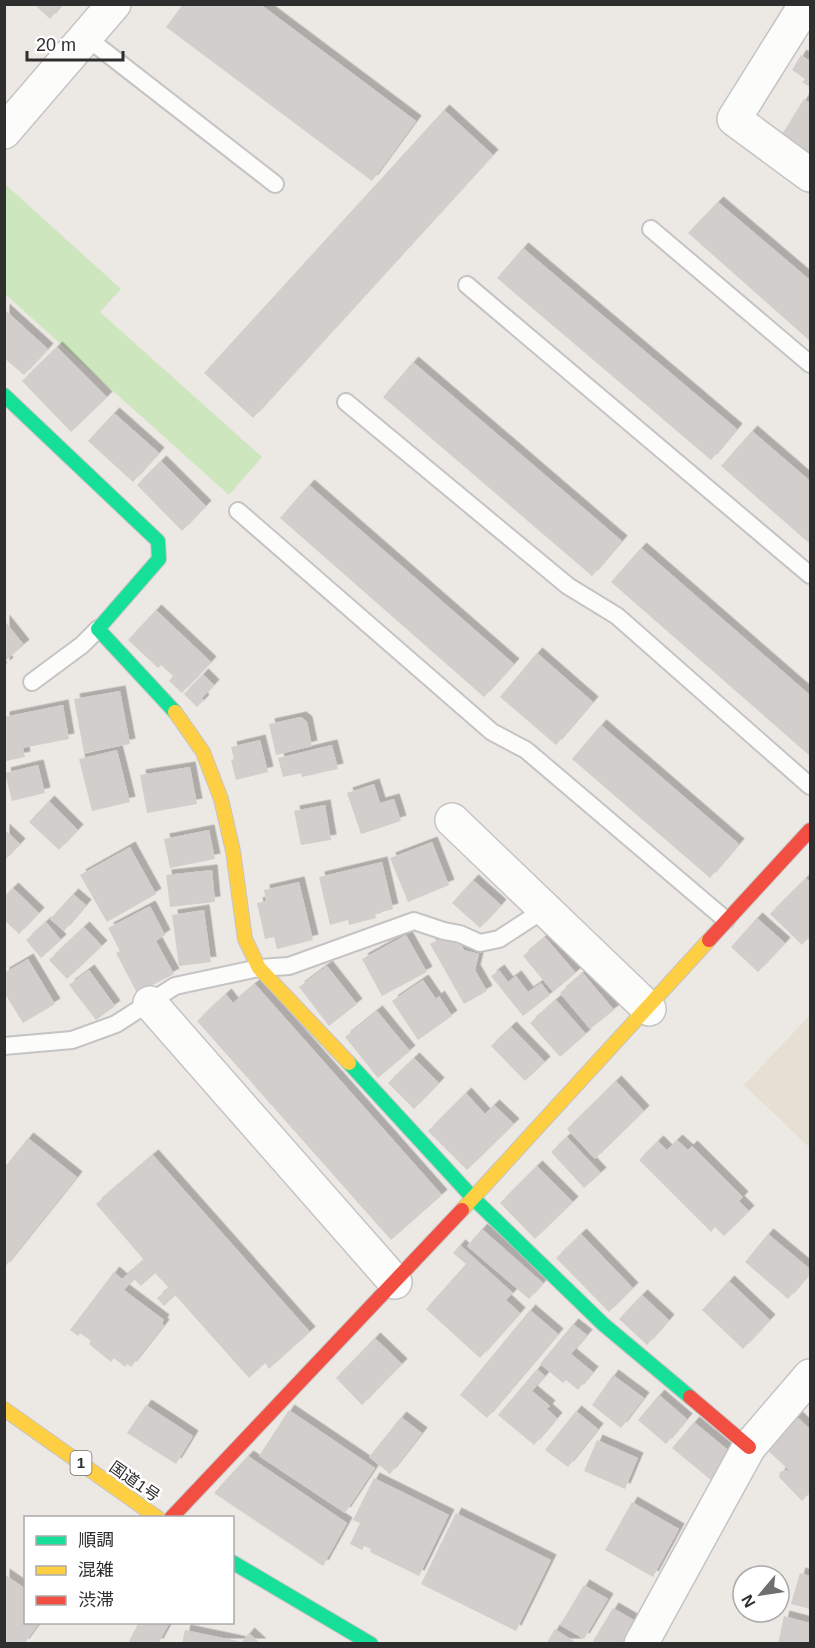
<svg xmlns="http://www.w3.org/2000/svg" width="815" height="1648" font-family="Helvetica,'Noto Sans JP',sans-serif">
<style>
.education{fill:#e6e0d3}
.green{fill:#cee6be}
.building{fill:#d1cecb;filter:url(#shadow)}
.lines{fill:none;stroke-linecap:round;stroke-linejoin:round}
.lane-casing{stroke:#c5c4c5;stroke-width:20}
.street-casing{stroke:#c5c4c5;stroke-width:36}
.fast-casing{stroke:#c5c4c5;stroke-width:16}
.slow-casing{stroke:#c5c4c5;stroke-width:16}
.jam-casing{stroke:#c5c4c5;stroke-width:16}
.lane{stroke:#fcfcfb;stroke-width:16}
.street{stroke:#fcfcfb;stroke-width:33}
.fast{stroke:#16e098;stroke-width:14}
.slow{stroke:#ffcf43;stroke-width:14}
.jam{stroke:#f24e42;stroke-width:14}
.labels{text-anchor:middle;stroke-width:5;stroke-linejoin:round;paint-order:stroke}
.shield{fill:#fff;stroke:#6d6d6d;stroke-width:1.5}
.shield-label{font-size:15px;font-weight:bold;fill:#2e2e2e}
.street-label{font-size:16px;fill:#2e2e2e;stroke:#fff}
</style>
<defs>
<filter id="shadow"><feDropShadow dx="5.5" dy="-5.5" stdDeviation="0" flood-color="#0004"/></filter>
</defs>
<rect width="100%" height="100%" fill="#ece8e4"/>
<polygon class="education" points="810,1015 810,1148 744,1085"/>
<polygon class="green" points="5,184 121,289 100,312 262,457 229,495 5,294"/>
<g class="building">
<polygon points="34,4 62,4 50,19"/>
<polygon points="183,4 260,4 416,121 372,181 166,27"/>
<polygon points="801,55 810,61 810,87 802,82 805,79 792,70"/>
<polygon points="804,99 810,103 810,158 779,139"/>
<polygon points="444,110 493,155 253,418 204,373"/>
<polygon points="718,202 810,280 810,341 688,233"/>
<polygon points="523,248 737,429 711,460 497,278"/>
<polygon points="4,309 48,349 24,375 4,358"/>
<polygon points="57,347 107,397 71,432 22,381"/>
<polygon points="413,362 622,541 592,576 383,397"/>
<polygon points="114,413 159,453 133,482 88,441"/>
<polygon points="752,431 810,481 810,544 721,466"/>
<polygon points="161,461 206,506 182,531 137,485"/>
<polygon points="309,485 514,664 484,697 280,518"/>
<polygon points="641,548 810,695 810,756 611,582"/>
<polygon points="156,610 211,662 182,693 169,681 173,676 161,665 158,668 128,640"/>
<polygon points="4,620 24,645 6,660 8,663 4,666"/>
<polygon points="537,653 593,702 556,745 500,697"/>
<polygon points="203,674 214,685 202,698 204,700 197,707 184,694"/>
<polygon points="120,691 130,744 84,753 74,699"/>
<polygon points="63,705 69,739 23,748 25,757 6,761 4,717"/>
<polygon points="301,717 307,722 312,746 276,755 269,724"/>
<polygon points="601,725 739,844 710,878 572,759"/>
<polygon points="260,740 268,772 236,780 231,760 234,759 231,747"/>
<polygon points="332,745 338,769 302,777 301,773 283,777 278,758"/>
<polygon points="117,750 130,802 92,811 79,759"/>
<polygon points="38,765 45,793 12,801 5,773"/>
<polygon points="190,767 197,804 147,813 140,775"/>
<polygon points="374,784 380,803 394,799 401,821 361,834 347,793"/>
<polygon points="49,801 78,830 59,850 29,822"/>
<polygon points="325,805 331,840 301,845 294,811"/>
<polygon points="4,829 20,844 4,861"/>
<polygon points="209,830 215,859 170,868 164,839"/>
<polygon points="432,842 449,885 408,902 390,858"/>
<polygon points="130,847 156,894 107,922 80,875"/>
<polygon points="382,862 393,909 375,914 376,918 349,925 348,920 330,925 319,877"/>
<polygon points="212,870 215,902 170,907 166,875"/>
<polygon points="806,878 810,883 810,936 802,945 770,914"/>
<polygon points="473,880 501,905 480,928 452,903"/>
<polygon points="299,882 313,940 277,949 274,937 265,939 257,903 266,901 264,890"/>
<polygon points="13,888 39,913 19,934 4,920 4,897"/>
<polygon points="73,894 86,905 64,931 50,919"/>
<polygon points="150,906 165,935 156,941 174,974 137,993 116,953 120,951 108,928"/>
<polygon points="204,910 211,962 179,966 172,915"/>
<polygon points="757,918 785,943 758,972 731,947"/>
<polygon points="46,922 61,940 41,958 26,940"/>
<polygon points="84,927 102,946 67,979 49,960"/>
<polygon points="406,935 427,972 382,996 362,959"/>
<polygon points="447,935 451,942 457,938 464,950 479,954 475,970 487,991 464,1004 430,944"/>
<polygon points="545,937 576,973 553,992 523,956"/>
<polygon points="28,959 55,1004 23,1023 4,992 4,973"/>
<polygon points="327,966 357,1004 329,1026 299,987"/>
<polygon points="89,970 115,1006 96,1020 69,985"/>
<polygon points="499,970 508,982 516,976 528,992 541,983 550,995 523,1016 491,976"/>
<polygon points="583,973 614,1010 590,1029 560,993"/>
<polygon points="423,980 436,999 439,996 452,1016 418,1040 392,1001"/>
<polygon points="255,984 442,1195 391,1240 197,1021 226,994 233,1003"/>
<polygon points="556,1000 586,1034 560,1057 530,1023"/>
<polygon points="377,1011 410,1051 378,1078 345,1037"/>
<polygon points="511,1027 545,1062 525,1081 491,1046"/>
<polygon points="414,1058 439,1083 414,1109 388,1083"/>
<polygon points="616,1081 644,1111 595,1159 567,1129"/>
<polygon points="466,1093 485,1114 494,1105 514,1124 467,1170 428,1131"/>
<polygon points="567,1137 601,1173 584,1188 551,1152"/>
<polygon points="28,1138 77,1177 4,1268 4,1168"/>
<polygon points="677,1140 688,1150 692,1146 743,1197 739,1201 749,1211 724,1236 715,1227 711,1232 639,1160 658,1141 667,1150"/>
<polygon points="153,1155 310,1332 269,1369 265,1363 249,1378 175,1295 164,1306 157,1298 169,1288 155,1273 141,1286 134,1279 124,1290 164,1320 162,1323 164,1325 131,1367 127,1364 125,1367 114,1358 111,1362 89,1344 91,1341 80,1333 78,1336 70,1330 114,1272 122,1279 144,1260 96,1204"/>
<polygon points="537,1166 573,1202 535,1239 500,1203"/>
<polygon points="482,1229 543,1283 529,1299 467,1246"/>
<polygon points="581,1234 633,1288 609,1312 556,1258"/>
<polygon points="768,1234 810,1269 810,1273 788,1299 745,1262"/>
<polygon points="460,1245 513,1293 506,1300 520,1313 480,1358 426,1309 466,1264 453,1253"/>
<polygon points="729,1281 770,1320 743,1349 702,1310"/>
<polygon points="642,1295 669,1320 647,1345 619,1319"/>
<polygon points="530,1310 558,1334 487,1418 460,1395"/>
<polygon points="573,1324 587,1335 571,1354 593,1372 578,1390 566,1380 563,1383 540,1364"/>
<polygon points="375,1338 402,1364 362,1405 336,1378"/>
<polygon points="537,1369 545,1376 532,1391 550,1406 547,1409 557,1418 534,1445 498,1415"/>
<polygon points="613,1375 644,1398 621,1428 592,1405"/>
<polygon points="659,1395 687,1419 666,1444 638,1420"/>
<polygon points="146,1405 193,1436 176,1464 127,1433"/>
<polygon points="289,1410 375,1468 345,1513 259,1456"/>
<polygon points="576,1411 598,1429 568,1467 545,1450"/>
<polygon points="796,1416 810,1429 810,1492 802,1501 779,1477 780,1472 785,1470 790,1471 766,1449"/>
<polygon points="401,1417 422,1433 390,1474 369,1457"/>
<polygon points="694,1422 734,1455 712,1481 672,1448"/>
<polygon points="597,1440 638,1458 625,1489 584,1471"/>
<polygon points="248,1456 347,1523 323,1566 214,1493"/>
<polygon points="374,1478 449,1515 419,1576 370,1552 371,1549 364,1546 362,1550 350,1544 360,1523 353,1520"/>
<polygon points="632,1502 679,1529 653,1577 605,1550"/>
<polygon points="456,1513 551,1560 516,1631 421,1584"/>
<polygon points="800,1573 810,1576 810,1609 791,1604"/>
<polygon points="4,1574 26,1589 26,1622 40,1622 24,1644 4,1644"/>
<polygon points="584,1585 608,1599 584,1639 560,1625"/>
<polygon points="613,1608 639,1623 626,1644 597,1644 593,1641"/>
<polygon points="784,1616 810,1623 810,1644 778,1644"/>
<polygon points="139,1622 170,1622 158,1644 132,1644 129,1641"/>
<polygon points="555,1629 578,1644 546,1644"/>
<polygon points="185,1630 242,1642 249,1633 261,1644 182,1644"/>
</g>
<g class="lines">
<g class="lane-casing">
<g id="lane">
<polyline points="86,37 275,184"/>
<polyline points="651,229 810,364"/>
<polyline points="467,285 810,575"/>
<polyline points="346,402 568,586 617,616 810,786"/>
<polyline points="238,511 492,732 526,750 726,920"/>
<polyline points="32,682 82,645 98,629"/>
<polyline points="4,1046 72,1040 116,1024 175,986 259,968 289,966 414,921 444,931 460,934 480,943 499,939 545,909"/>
</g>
</g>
<g class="street-casing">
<g id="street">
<polyline points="806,4 734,119 810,175"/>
<polyline points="4,132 114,4"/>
<polyline points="452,820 649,1009"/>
<polyline points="150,1003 395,1282"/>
<polyline points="641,1644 749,1447 810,1376"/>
</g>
</g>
<g class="fast-casing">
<g id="fast">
<polyline points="4,395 158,541 159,559 98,629 175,712"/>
<polyline points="349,1063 473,1198 603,1324 690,1397"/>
<polyline points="232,1562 371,1644"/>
</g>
</g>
<g class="slow-casing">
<g id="slow">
<polyline points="175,712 203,752 221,799 233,851 245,939 259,968 349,1063"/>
<polyline points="462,1210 709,940"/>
<polyline points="4,1409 158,1518"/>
</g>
</g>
<g class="jam-casing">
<g id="jam">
<polyline points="709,940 810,830"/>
<polyline points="690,1397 749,1447"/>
<polyline points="171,1518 462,1210"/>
</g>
</g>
<use href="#lane" class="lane"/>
<use href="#street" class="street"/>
<use href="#fast" class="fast"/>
<use href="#slow" class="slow"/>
<use href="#jam" class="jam"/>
</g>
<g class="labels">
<rect class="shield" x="70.5" y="1451" width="21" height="24" rx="4.5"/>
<g class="shield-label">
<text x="81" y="1468">1</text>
</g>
<g class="street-label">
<text transform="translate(135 1481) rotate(35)" y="6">国道1号</text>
</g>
</g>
<rect width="815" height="1648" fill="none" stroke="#2e2e2e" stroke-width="12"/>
<rect x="24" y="1516" width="210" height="108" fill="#ffffff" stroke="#ababab" stroke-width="1.5"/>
<rect x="36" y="1536" width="30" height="9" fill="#16e098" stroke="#ababab" stroke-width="1.5"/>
<text x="78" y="1546" font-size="18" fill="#2e2e2e">順調</text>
<rect x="36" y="1566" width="30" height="9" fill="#ffcf43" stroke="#ababab" stroke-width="1.5"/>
<text x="78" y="1576" font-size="18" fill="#2e2e2e">混雑</text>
<rect x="36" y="1596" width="30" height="9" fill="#f24e42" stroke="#ababab" stroke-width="1.5"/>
<text x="78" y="1606" font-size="18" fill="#2e2e2e">渋滞</text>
<g transform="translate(761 1594) rotate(241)"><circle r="28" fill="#ffffff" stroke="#ababab" stroke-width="1.5"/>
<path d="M0-4.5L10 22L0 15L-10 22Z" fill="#706f6e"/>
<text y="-9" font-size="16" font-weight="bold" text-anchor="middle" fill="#2e2e2e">N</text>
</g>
<path d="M27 51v9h96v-9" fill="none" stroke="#2e2e2e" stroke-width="3"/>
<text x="36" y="51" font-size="18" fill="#2e2e2e" stroke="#ffffff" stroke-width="4.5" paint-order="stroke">20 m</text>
</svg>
